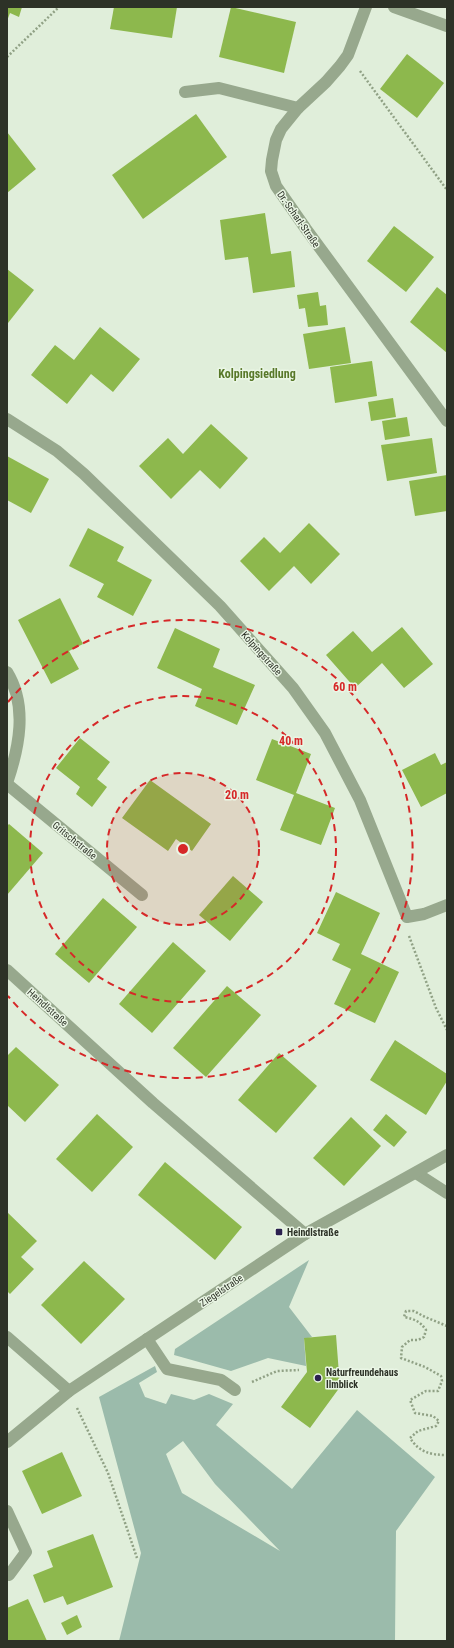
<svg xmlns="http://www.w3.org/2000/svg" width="454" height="1648" font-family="'Roboto Condensed',sans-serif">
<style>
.green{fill:#9bbbab;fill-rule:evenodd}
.building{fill:#8db84d}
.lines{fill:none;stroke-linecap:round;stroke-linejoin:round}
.path{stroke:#90a185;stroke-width:2.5;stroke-dasharray:2 2;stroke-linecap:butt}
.minor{stroke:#97a88d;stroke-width:12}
.ring{fill:none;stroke:#d62828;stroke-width:2;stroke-dasharray:7 5}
.poi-dot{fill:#2b214f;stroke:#eaf6e5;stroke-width:1.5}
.labels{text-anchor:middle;stroke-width:3;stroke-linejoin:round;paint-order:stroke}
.street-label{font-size:10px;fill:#2d3227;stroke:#eaf6e5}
.poi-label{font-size:10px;font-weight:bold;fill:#2d3227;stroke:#eaf6e5;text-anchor:start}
.quarter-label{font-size:12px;font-weight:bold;fill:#587829;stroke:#eaf6e5}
.centre{fill:#d62828;stroke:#eaf6e5;stroke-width:2}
.ring-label{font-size:12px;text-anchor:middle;font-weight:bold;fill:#d62828;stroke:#eaf6e5;stroke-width:3;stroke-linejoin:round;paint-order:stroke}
</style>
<rect width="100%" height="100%" fill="#e0eeda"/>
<g class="green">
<polygon points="309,1260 289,1307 312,1337 304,1339 306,1366 268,1358 231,1371 174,1355 175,1349"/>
<path d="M155,1366L157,1372L139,1383L145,1397L166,1404L171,1394L194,1400L209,1394L233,1404L216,1425L292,1489L357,1410L435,1477L396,1531L395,1641H119L141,1553L99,1397ZM183,1441L215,1484L280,1551L182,1493L166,1454Z"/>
</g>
<g class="building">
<polygon points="7,7 22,7 19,17 10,13 7,21"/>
<polygon points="114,7 177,7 172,38 110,29"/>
<polygon points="231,7 296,22 284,73 219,57"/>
<polygon points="407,54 444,83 417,118 380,89"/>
<polygon points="196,114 227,157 143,219 112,175"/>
<polygon points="7,132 36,169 7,193"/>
<polygon points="265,213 271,254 291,251 295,287 253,293 248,257 225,260 220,220"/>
<polygon points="394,226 434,257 406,292 367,261"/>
<polygon points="7,269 34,290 8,323 7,322"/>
<polygon points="437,287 447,295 447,353 410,322"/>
<polygon points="318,292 320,306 326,305 328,325 308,327 305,308 299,309 297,295"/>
<polygon points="100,327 140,359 113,392 91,374 67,404 31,375 55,345 74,360"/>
<polygon points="345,327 351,363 309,369 303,334"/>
<polygon points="372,361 377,396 335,403 330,367"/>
<polygon points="393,398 396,417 371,421 368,402"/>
<polygon points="407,417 410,436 385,440 382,421"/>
<polygon points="211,424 248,458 220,489 200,470 171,499 139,466 168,438 183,454"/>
<polygon points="432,438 437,473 387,481 381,445"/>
<polygon points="7,456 49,479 31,513 7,500"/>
<polygon points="447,475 447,511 415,516 409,481"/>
<polygon points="309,523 340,554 311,584 294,566 269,591 240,561 264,537 280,553"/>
<polygon points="88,528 124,547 117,561 152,580 133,616 97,597 104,584 69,566"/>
<polygon points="60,598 83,644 69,651 79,669 51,684 18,620"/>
<polygon points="402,627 433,664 404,688 382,663 355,688 326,655 353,631 372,652"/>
<polygon points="175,628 220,649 213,667 255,685 237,725 195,706 202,689 157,668"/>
<polygon points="80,738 110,762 97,779 107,787 92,807 76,794 80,787 56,768"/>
<polygon points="272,739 311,754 296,793 335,808 321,845 280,830 294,795 256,780"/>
<polygon points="435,753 441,765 447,762 447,793 421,807 402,770"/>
<polygon points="150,780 211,824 192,851 176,839 168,851 122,818"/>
<polygon points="9,824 43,853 7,895 7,826"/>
<polygon points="233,876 263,902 230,941 199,915"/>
<polygon points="336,892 380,913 361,954 399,972 375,1023 334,1004 351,969 332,960 340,944 317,933"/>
<polygon points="103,898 137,927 89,983 55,954"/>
<polygon points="173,942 206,971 152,1033 119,1004"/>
<polygon points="227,986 261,1015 206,1077 173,1048"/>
<polygon points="395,1040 447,1074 447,1081 426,1115 370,1080"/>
<polygon points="16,1047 59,1085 25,1122 7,1105 7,1056"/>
<polygon points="279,1053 317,1086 276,1133 238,1100"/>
<polygon points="97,1114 133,1147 92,1192 56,1159"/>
<polygon points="386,1114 407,1132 394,1147 373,1130"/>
<polygon points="351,1117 381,1146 344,1186 313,1158"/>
<polygon points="165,1162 242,1227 215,1260 138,1195"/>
<polygon points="7,1212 37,1241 21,1257 34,1269 10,1294 7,1291"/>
<polygon points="84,1261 125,1299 81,1344 41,1305"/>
<polygon points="336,1335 340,1387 310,1428 281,1407 307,1372 304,1338"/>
<polygon points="62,1452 82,1496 42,1514 22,1471"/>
<polygon points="93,1534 113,1587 67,1605 63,1596 44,1603 33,1575 53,1567 47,1551"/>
<polygon points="28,1599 47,1641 7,1641 7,1608"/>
<polygon points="77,1615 82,1627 67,1635 61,1623"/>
</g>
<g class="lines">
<g class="path">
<polyline points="7,57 59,7"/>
<polyline points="360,71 447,190"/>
<polyline points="409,936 436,1008 447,1030"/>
<path d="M447,1326L425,1317L414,1311H406L404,1317C414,1319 420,1321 426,1330L424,1337L418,1340H410L402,1347L401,1358L425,1367L441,1376L442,1381L438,1391H426L410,1400L415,1413L433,1416L439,1421L436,1426L418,1431L410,1438C419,1452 430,1455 447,1455"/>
<polyline points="252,1382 277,1371 299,1370"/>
<polyline points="77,1408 108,1473 137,1558"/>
</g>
<g class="minor">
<polyline points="366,7 348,55 340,66 326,82 298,108 281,129 276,140 272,160 271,171 276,186 306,229 447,421"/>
<polyline points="394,7 447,26"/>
<polyline points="185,92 219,88 298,108"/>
<polyline points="7,419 57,451 84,474 220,606 293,688 325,733 360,800 407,917 424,914 447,905"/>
<path d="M7,672C28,706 19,748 7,783"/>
<polyline points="7,784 142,895"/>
<polyline points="7,970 153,1103 305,1234"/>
<polyline points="416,1173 447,1193"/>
<polyline points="7,1337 69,1391"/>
<polyline points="147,1339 167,1369 221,1380 235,1390"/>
<polyline points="7,1442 69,1391 305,1234 447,1155"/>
<polyline points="7,1511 26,1552 9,1575"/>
</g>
</g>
<circle cx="183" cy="849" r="76" fill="#d62828" fill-opacity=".12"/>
<g class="ring">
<circle cx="183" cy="849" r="76"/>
<circle cx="183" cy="849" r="153"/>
<path d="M8 702A229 229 0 1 1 8 996"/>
</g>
<g class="poi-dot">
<rect x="275" y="1228" width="8" height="8" rx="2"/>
<circle cx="318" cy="1378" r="4"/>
</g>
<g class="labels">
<g class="street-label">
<text transform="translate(299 219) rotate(55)" y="4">Dr.-Scharl-Straße</text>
<text transform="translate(262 653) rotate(48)" y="4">Kolpingstraße</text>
<text transform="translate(75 840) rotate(39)" y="4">Gritschstraße</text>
<text transform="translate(48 1007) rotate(42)" y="4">Heindlstraße</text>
<text transform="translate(221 1290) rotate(-34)" y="4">Ziegelstraße</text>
</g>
<g class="poi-label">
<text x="287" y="1236">Heindlstraße</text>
<text x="326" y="1376">Naturfreundehaus<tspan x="326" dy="12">Ilmblick</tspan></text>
</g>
<g class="quarter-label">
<text x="257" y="378">Kolpingsiedlung</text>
</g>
</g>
<circle cx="183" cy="849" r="6" class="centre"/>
<g class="ring-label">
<text x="345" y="691">60 m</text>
<text x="291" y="745">40 m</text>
<text x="237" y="799">20 m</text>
</g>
<rect width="454" height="1648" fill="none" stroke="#2d3227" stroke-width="16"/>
</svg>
